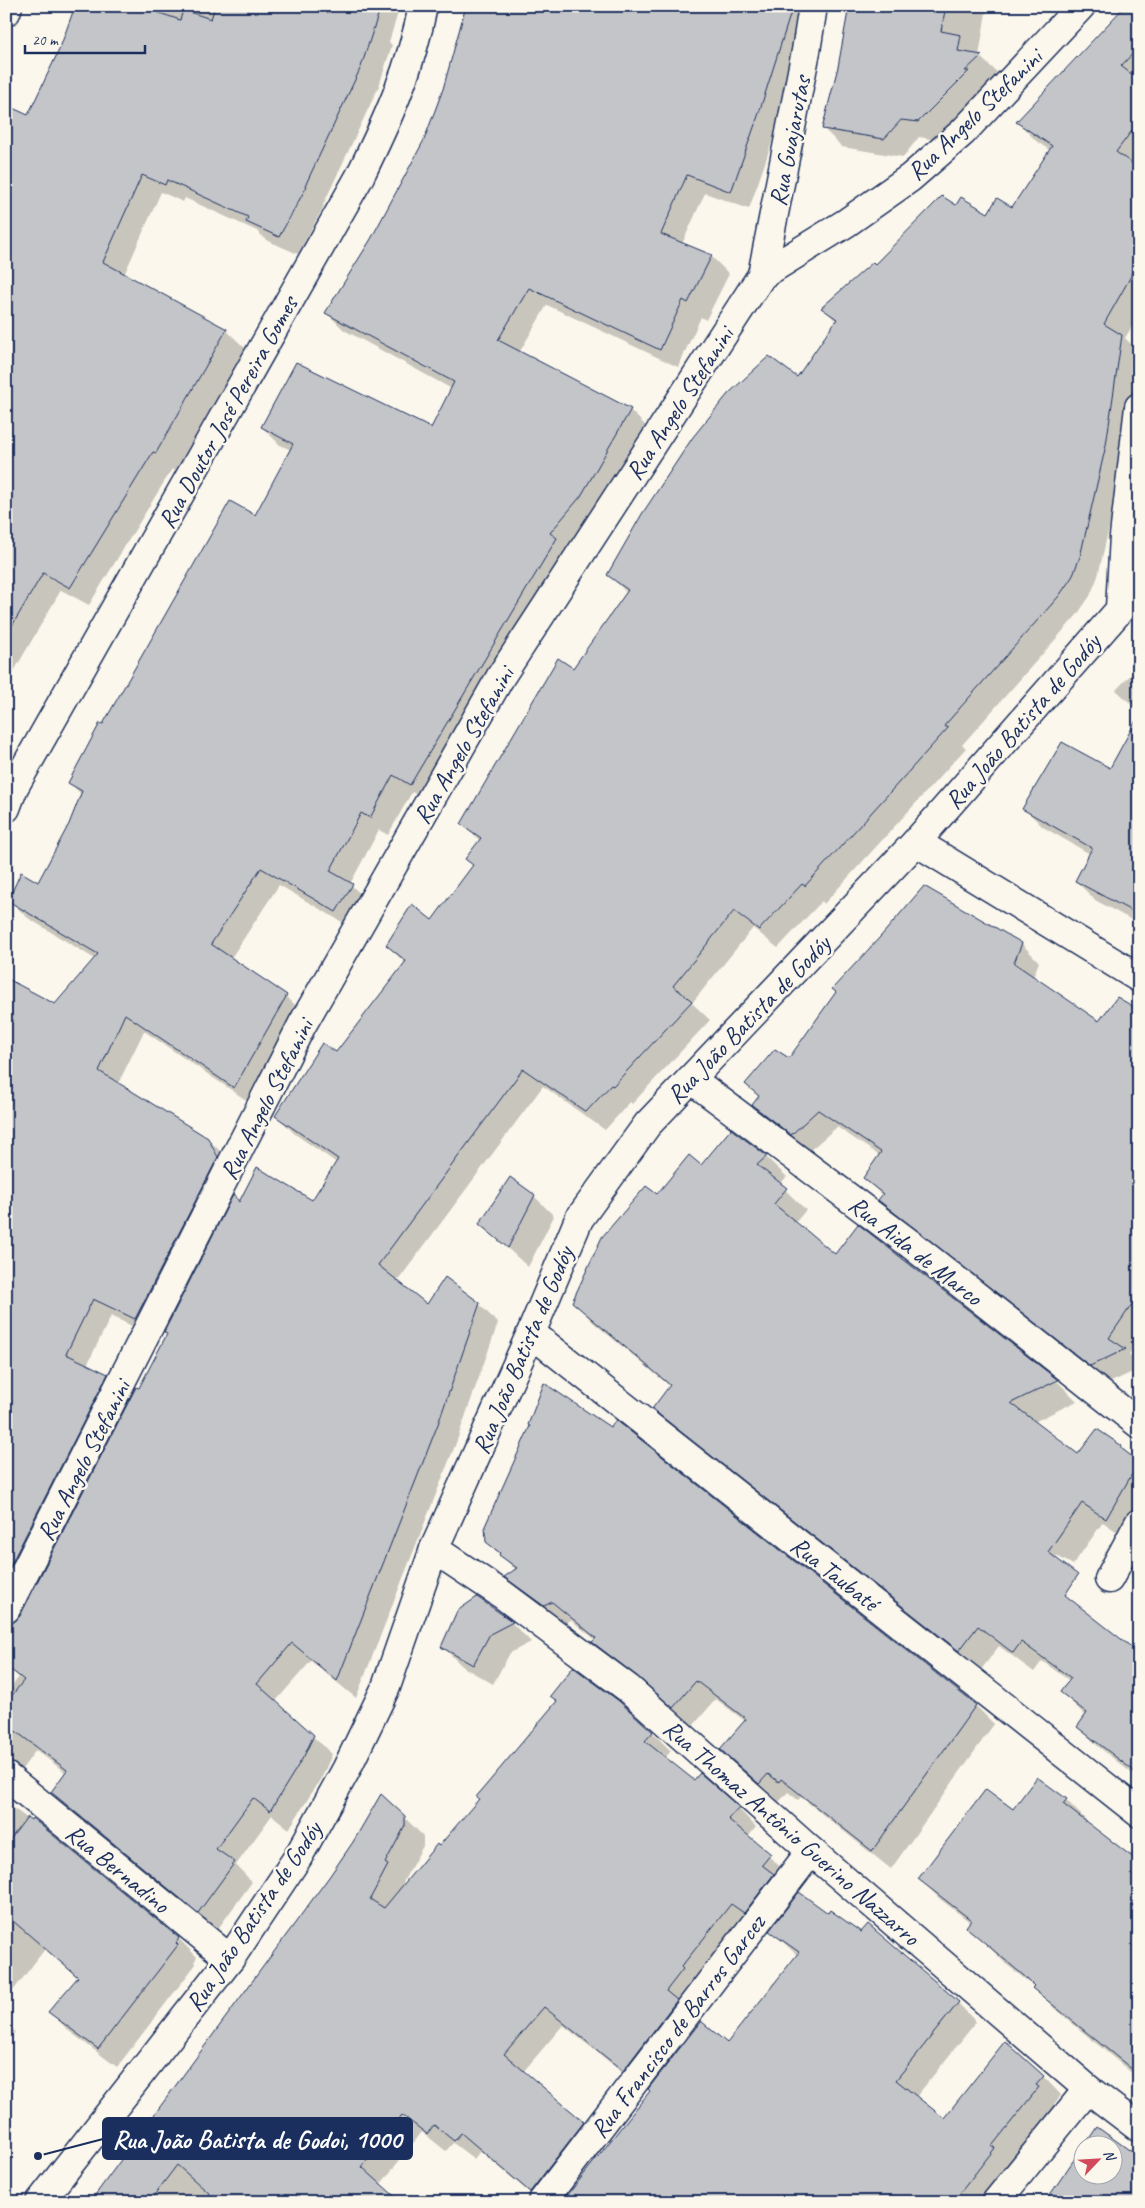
<svg xmlns="http://www.w3.org/2000/svg" width="1145" height="2208" font-family="Caveat,sans-serif">
<style>
.shadow{fill:#0003;fill-rule:evenodd}
.building{fill:#c3c5c9;stroke:#1b2f5e}
.lines{fill:none;stroke-linecap:round;stroke-linejoin:round}
.minor-casing{stroke:#1b2f5e;stroke-width:31}
.secondary-casing{stroke:#1b2f5e;stroke-width:31}
.minor{stroke:#fbf7ec;stroke-width:28}
.secondary{stroke:#fbf7ec;stroke-width:28}
.labels{text-anchor:middle;stroke-width:5;stroke-linejoin:round;paint-order:stroke}
.street-label{font-size:25px;fill:#1b2f5e;stroke:#fbf7ec}
.leader{fill:none;stroke:#1b2f5e;stroke-width:2}
.callout-dot{fill:#1b2f5e;stroke:#fbf7ec;stroke-width:2}
.callout{fill:#1b2f5e;stroke:#1b2f5e;stroke-width:2}
.callout-label{font-size:26px;text-anchor:middle;font-weight:bold;fill:#fff}
</style>
<rect width="100%" height="100%" fill="#fbf7ec"/>
<filter id="ink" filterUnits="userSpaceOnUse"><feTurbulence type="fractalNoise" baseFrequency=".02" numOctaves="2"/><feDisplacementMap in="SourceGraphic" scale="10" xChannelSelector="R" yChannelSelector="G"/><feConvolveMatrix kernelMatrix="1 2 1 2 8 2 1 2 1" color-interpolation-filters="sRGB"/></filter>
<g filter="url(#ink)">
<g class="shadow">
<polygon points="76,6 400,6 389,42 392,45 379,86 323,205 324,206 298,254 266,240 257,231 185,198 183,202 161,192 124,275 226,330 245,348 175,471 172,469 89,605 61,590 6,685 6,199 29,117 61,49"/>
<path d="M467,6H816L764,166L749,209L705,193L682,244L711,256L729,274L706,320L701,317L678,367L547,305L519,353L630,410L648,428L428,802L412,792L388,835L379,830L350,884L370,903L354,929L279,885L231,958L286,996L304,1014L252,1104L144,1031L118,1084L208,1139L226,1157L153,1336L111,1316L87,1365L107,1375L125,1392L6,1588V979L55,1006L95,959L28,918L10,901L38,883L70,825L82,795L70,783L104,726L255,516L291,450L280,445L262,427L431,429L452,389L344,330L326,312L372,239L425,141L444,90ZM211,1147H214L221,1162L219,1163Z"/>
<polygon points="850,6 987,6 979,56 999,74 984,88 987,91 937,140 919,137 903,157 842,147 823,128 839,67"/>
<polygon points="1139,23 1139,165 1137,168 1139,169 1139,315 1125,338 1139,352 1139,392 1132,455 1126,452 1098,576 1090,596 1077,615 962,745 966,748 824,904 822,901 778,948 753,928 692,1003 710,1020 632,1104 630,1102 605,1130 543,1086 397,1282 427,1305 479,1304 498,1323 456,1443 356,1698 311,1661 275,1702 332,1754 323,1775 289,1829 272,1815 236,1865 252,1882 217,1930 71,1811 52,1792 66,1773 36,1750 6,1791 6,1694 19,1677 6,1665 168,1335 165,1332 235,1195 241,1201 312,1202 337,1163 295,1134 277,1116 336,1053 406,964 387,945 432,921 474,866 480,841 463,824 627,593 609,575 797,379 837,322 823,308 875,265 956,206 988,215 1012,209 1051,151 1036,141 1018,122"/>
<polygon points="1139,666 1139,711 1116,690"/>
<polygon points="1139,717 1139,924 1095,900 1076,881 1090,854 1043,827 1024,808 1111,770"/>
<polygon points="924,888 1022,944 1039,962 1033,977 1139,1080 1139,1341 1129,1354 1139,1364 1139,1369 1109,1383 897,1218 880,1200 883,1196 864,1178 880,1156 837,1127 809,1151 771,1123 753,1105 760,1098 746,1084 789,1059 882,937"/>
<polygon points="732,1131 766,1157 787,1177 779,1184 806,1210 795,1223 835,1255 859,1226 1057,1381 1077,1401 1034,1422 1079,1456 1121,1447 1139,1464 1139,1518 1126,1538 1103,1522 1073,1565 1057,1556 1042,1579 1139,1655 1139,1779 1099,1747 1078,1727 1086,1716 1061,1692 1070,1681 1042,1661 1034,1672 999,1646 980,1671 674,1429 654,1409 671,1387 594,1323 574,1302 657,1195 701,1167"/>
<polygon points="534,1196 554,1216 528,1267 481,1224"/>
<polygon points="487,1542 976,1706 994,1724 891,1869 801,1797 798,1800 788,1792 779,1802 722,1749 745,1721 716,1699 693,1726 659,1695 613,1661 594,1642 596,1640 571,1620 564,1624 525,1596 506,1577 516,1570"/>
<polygon points="477,1598 512,1623 531,1642 510,1653 493,1684 463,1667 443,1647"/>
<polygon points="652,1732 671,1751 665,1758 694,1781 738,1808 756,1827 748,1837 788,1874 642,2088 563,2025 523,2072 583,2122 602,2141 541,2202 480,2151 474,2159 453,2143 446,2151 422,2132 380,2185 399,2202 92,2202 404,1817 423,1836 423,1846 403,1882 405,1884 439,1848"/>
<polygon points="1066,1800 1086,1820 1085,1823 1129,1856 1139,1842 1139,2079 1054,2008 1035,1987 1006,1964 968,1926 970,1922 940,1899 920,1879 1013,1810"/>
<polygon points="6,1803 31,1821 32,1819 179,1939 197,1957 194,1962 196,1964 117,2067 69,2031 50,2012 78,1978 45,1949 6,2000"/>
<polygon points="771,1931 958,2003 976,2022 916,2097 944,2120 1043,2076 1061,2095 1054,2104 1057,2107 997,2202 564,2202 727,2045 798,1956"/>
<polygon points="6,2023 15,2032 6,2043"/>
<polygon points="1097,2129 1139,2159 1139,2202 1047,2202 1082,2150 1082,2176 1112,2176 1112,2146"/>
<polygon points="6,2167 12,2172 6,2180"/>
<polygon points="6,2183 11,2188 6,2195"/>
</g>
<g class="building">
<polygon points="75,6 139,6 180,20 183,10 211,19 215,6 381,6 361,67 305,186 307,186 279,237 246,222 248,217 167,180 165,185 142,175 103,262 227,329 156,453 153,452 70,588 43,573 6,636 6,105 28,115 60,48"/>
<polygon points="466,6 793,6 758,116 731,192 687,175 661,234 712,255 688,303 683,300 660,350 529,288 498,340 631,409 581,496 550,533 557,538 410,785 393,775 370,818 361,813 330,871 353,884 336,912 261,868 211,944 287,995 234,1088 125,1014 99,1071 208,1138 218,1157 135,1319 93,1299 66,1354 108,1374 6,1574 6,978 55,1004 98,954 8,901 21,872 38,882 69,824 82,791 68,783 100,723 103,724 230,501 255,515 293,444 261,427 296,362 431,428 454,382 325,313 371,239 424,140 443,89"/>
<polygon points="849,6 946,6 941,31 961,35 958,51 982,55 965,71 969,71 918,122 901,120 884,139 822,129 838,67"/>
<polygon points="1125,6 1139,6 1139,47 1121,66 1139,80 1139,121 1116,152 1139,168 1139,213 1131,276 1104,324 1122,335 1106,445 1080,557 1072,577 1059,596 944,726 948,728 805,886 802,884 759,930 734,911 673,986 692,1001 613,1086 611,1085 586,1112 523,1069 378,1265 427,1304 445,1277 480,1303 438,1424 337,1681 292,1643 257,1684 314,1735 304,1756 270,1811 253,1798 216,1849 235,1862 198,1913 51,1792 67,1770 6,1724 6,1703 24,1680 6,1666 6,1625 14,1622 20,1616 136,1387 139,1388 167,1334 164,1332 234,1193 239,1202 257,1167 312,1200 338,1159 275,1116 322,1043 336,1052 406,961 386,945 412,904 432,920 473,865 465,859 481,838 461,824 558,658 573,668 628,590 607,575 642,514 693,437 728,394 769,356 797,377 837,319 821,308 873,262 875,264 942,196 956,205 961,197 988,213 997,198 1012,207 1052,146 1016,122"/>
<polygon points="1139,715 1139,915 1075,881 1092,848 1022,809 1062,742 1110,768"/>
<polygon points="924,886 1022,943 1014,963 1099,1021 1117,997 1139,1010 1139,1294 1109,1338 1126,1349 1090,1366 878,1200 883,1194 863,1178 881,1152 818,1110 791,1135 752,1105 759,1096 745,1084 775,1049 789,1058 836,992 832,989 881,936"/>
<polygon points="731,1129 767,1156 757,1165 787,1188 774,1204 835,1254 858,1224 1058,1380 1011,1403 1078,1454 1097,1429 1122,1446 1121,1448 1139,1462 1106,1519 1082,1503 1048,1552 1078,1575 1065,1595 1139,1653 1139,1775 1077,1727 1087,1713 1060,1692 1071,1678 1021,1642 1013,1653 978,1626 959,1651 652,1409 670,1385 572,1302 602,1237 646,1186 657,1194 689,1155 701,1165"/>
<polygon points="510,1177 535,1195 508,1248 479,1224"/>
<polygon points="544,1383 610,1427 616,1420 976,1705 872,1851 781,1779 779,1782 768,1774 759,1784 720,1749 746,1719 696,1681 673,1708 638,1677 592,1642 596,1638 552,1602 544,1606 504,1577 517,1568 499,1555 500,1553 486,1542 485,1526 530,1426 528,1425"/>
<polygon points="477,1597 513,1622 490,1634 473,1665 441,1647 457,1611"/>
<polygon points="573,1667 619,1701 653,1732 645,1741 694,1780 700,1773 739,1807 728,1819 771,1854 762,1865 774,1874 744,1913 731,1904 681,1967 683,1969 666,1991 677,2000 623,2071 544,2007 504,2054 584,2122 530,2192 461,2133 454,2141 434,2125 427,2134 402,2115 362,2167 401,2202 219,2202 177,2165 149,2202 90,2202 329,1877 353,1842 381,1794 405,1816 405,1826 385,1863 388,1865 370,1899 384,1908 437,1844 439,1846 479,1799 476,1797 557,1701 550,1696"/>
<polygon points="1037,1777 1067,1799 1063,1804 1139,1862 1139,2075 1032,1988 1034,1986 1024,1976 966,1927 971,1920 918,1879 986,1789 1013,1809"/>
<polygon points="27,1817 31,1820 32,1818 179,1938 176,1943 178,1945 98,2049 48,2012 78,1977 6,1915 6,1845"/>
<polygon points="799,1892 828,1913 830,1910 861,1932 868,1924 959,2002 896,2080 944,2118 1005,2041 1044,2076 1036,2085 1039,2087 992,2146 995,2148 953,2202 562,2202 650,2091 648,2089 701,2021 727,2043 799,1952 769,1931"/>
<polygon points="1097,2127 1139,2157 1139,2202 1045,2202 1082,2148 1082,2176 1112,2176 1112,2146 1084,2146"/>
</g>
<g class="lines">
<g class="minor-casing">
<g id="minor">
<polyline points="6,12 8,6"/>
<polyline points="762,275 806,51 813,6"/>
<polyline points="1120,608 1124,536 1139,407"/>
<polyline points="916,842 1139,978"/>
<polyline points="691,1079 909,1243 1139,1424"/>
<polyline points="531,1333 1139,1813"/>
<polyline points="434,1549 503,1595 629,1689 811,1851 1088,2089 1139,2128"/>
<polyline points="1109,1579 1139,1523"/>
<polyline points="6,1609 302,1025 501,676 762,275 846,223 910,178 963,132 1081,6"/>
<polyline points="6,1776 230,1959"/>
<polyline points="40,2202 230,1959 298,1857 346,1770 386,1687 434,1549 531,1333 579,1219 647,1125 916,842 1139,588"/>
<polyline points="542,2202 811,1851"/>
<polyline points="996,2202 1088,2089"/>
</g>
</g>
<g class="secondary-casing">
<path id="secondary" d="M6,808L14,787L359,178C387,121 411,69 423,6"/>
</g>
<use href="#minor" class="minor"/>
<use href="#secondary" class="secondary"/>
</g>
</g>
<g class="labels">
<g class="street-label">
<text transform="translate(974 114) rotate(-44)" y="9">Rua Angelo Stefanini</text>
<text transform="translate(789 141) rotate(-79)" y="9">Rua Guajarutas</text>
<text transform="translate(679 403) rotate(-57)" y="9">Rua Angelo Stefanini</text>
<text transform="translate(227 412) rotate(-61)" y="9">Rua Doutor José Pereira Gomes</text>
<text transform="translate(1022 721) rotate(-49)" y="9">Rua João Batista de Godóy</text>
<text transform="translate(463 745) rotate(-60)" y="9">Rua Angelo Stefanini</text>
<text transform="translate(748 1019) rotate(-46)" y="9">Rua João Batista de Godóy</text>
<text transform="translate(266 1099) rotate(-63)" y="9">Rua Angelo Stefanini</text>
<text transform="translate(916 1250) rotate(38)" y="9">Rua Aida de Marco</text>
<text transform="translate(522 1350) rotate(-67)" y="9">Rua João Batista de Godóy</text>
<text transform="translate(83 1460) rotate(-63)" y="9">Rua Angelo Stefanini</text>
<text transform="translate(835 1573) rotate(38)" y="9">Rua Taubaté</text>
<text transform="translate(792 1832) rotate(41)" y="9">Rua Thomaz Antônio Guerino Nazzarro</text>
<text transform="translate(118 1868) rotate(39)" y="9">Rua Bernadino</text>
<text transform="translate(253 1916) rotate(-56)" y="9">Rua João Batista de Godóy</text>
<text transform="translate(677 2026) rotate(-53)" y="9">Rua Francisco de Barros Garcez</text>
</g>
</g>
<path class="leader" d="M38 2156L103 2139"/>
<circle class="callout-dot" cx="38" cy="2156" r="5"/>
<rect class="callout" x="103" y="2118" width="309" height="41" rx="5"/>
<g class="callout-label">
<text x="257" y="2148">Rua João Batista de Godoi, 1000</text>
</g>
<rect width="1145" height="2208" fill="none" stroke="#fbf7ec" stroke-width="25"/>
<rect x="12" y="12" width="1120" height="2183" fill="none" stroke="#1b2f5e" stroke-width="2" filter="url(#ink)"/>
<g transform="translate(1098 2160) rotate(65)"><circle r="24" fill="#fbf7ec" stroke="#a1a7b3"/>
<path d="M0-4L9 19L0 12L-9 19Z" fill="#d1495b"/>
<text y="-8" font-size="14" font-weight="bold" text-anchor="middle" fill="#1b2f5e">N</text>
</g>
<path d="M25 45v8h120v-8" fill="none" stroke="#1b2f5e" stroke-width="2.5"/>
<text x="32" y="45" font-size="15" fill="#1b2f5e" stroke="#fbf7ec" stroke-width="4" paint-order="stroke">20 m</text>
</svg>
